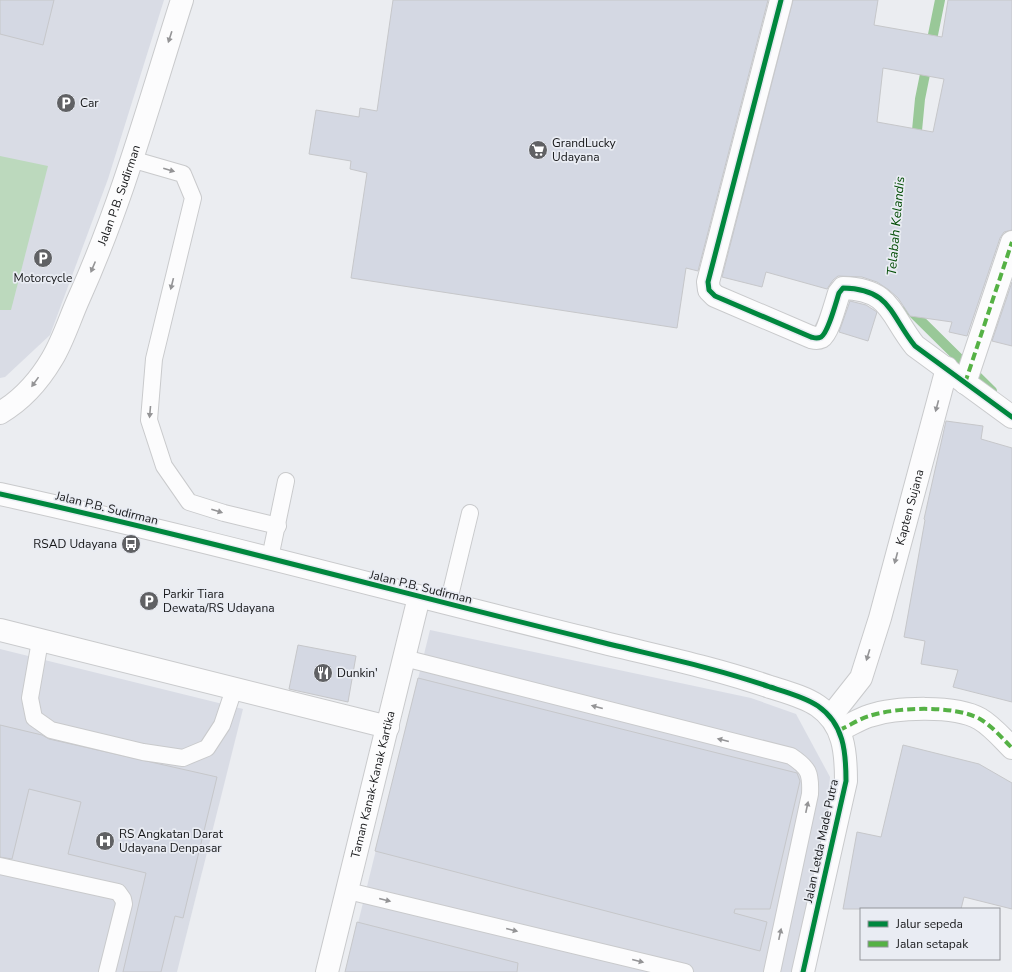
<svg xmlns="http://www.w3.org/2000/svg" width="1012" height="972" font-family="'Nunito Sans',sans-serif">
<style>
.built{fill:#d9dce5}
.green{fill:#bcd9bd}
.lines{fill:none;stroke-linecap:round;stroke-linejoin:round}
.stream{stroke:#99c898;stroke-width:10}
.building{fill:#d4d8e3;stroke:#c6c7ca;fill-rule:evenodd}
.lane-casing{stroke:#c9cacc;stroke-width:18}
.street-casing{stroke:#c9cacc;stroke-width:24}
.secondary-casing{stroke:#c9cacc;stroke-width:24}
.lane{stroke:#fcfcfd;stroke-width:16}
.street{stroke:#fcfcfd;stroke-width:22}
.secondary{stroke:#fcfcfd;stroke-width:22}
.quiet{stroke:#55b145;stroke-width:4;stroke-dasharray:8 4;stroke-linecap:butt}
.cycleway-casing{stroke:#e9ecf3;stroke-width:8}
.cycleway{stroke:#00873e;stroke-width:5}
.oneway{fill:#949496}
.labels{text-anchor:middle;stroke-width:3.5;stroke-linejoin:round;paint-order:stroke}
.poi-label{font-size:12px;fill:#151618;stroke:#e9ecf3;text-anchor:start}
.street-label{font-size:12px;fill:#151618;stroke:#e9ecf3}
.water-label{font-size:13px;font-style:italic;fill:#034d05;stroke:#e9ecf3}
</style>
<rect width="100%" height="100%" fill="#ebedf1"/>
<g class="built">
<polygon points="0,0 164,0 108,179 50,335 5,377 0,378"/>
<polygon points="430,630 751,698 796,714 830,777 824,850 794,972 346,972"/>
<polygon points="0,649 243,709 177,972 0,972"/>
</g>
<polygon class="green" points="0,156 48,166 11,310 0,310"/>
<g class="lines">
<g class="stream">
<polyline points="916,141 920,99 940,0"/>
<polyline points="908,308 992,391"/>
</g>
</g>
<g class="building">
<polygon points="0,0 54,0 43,45 0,34"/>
<polygon points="393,0 768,0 698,271 686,268 677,328 351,278 367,173 350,169 351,161 309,154 316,110 359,117 360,108 377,111"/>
<path d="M793,0H878L874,25L942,37L948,0H1012V230L1004,232L1000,238L967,336L949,332L952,322L910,316L898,298L889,290L877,282L862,277L838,276L833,280L827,289L766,272L762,287L722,277ZM883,68L944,79L933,132L877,122Z"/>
<polygon points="1012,282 1012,346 992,341"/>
<polygon points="850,301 866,305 877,312 868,341 839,332"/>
<polygon points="946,421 983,426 981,439 1012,448 1012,702 953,687 958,670 921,664 925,641 904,637 925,520 924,519"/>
<polygon points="298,645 356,656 348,702 289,689"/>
<polygon points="418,678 797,773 800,781 770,909 735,909 734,913 767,922 760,951 375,851"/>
<polygon points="0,725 42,735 49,739 217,777 183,918 175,916 161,972 123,972 146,873 68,854 81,802 29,789 12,859 0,857"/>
<polygon points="903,745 979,764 1012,783 1012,909 964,897 961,909 843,909 857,832 881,837"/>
<polygon points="357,922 518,963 517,972 345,972"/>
</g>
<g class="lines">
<g class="lane-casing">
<g id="lane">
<polyline points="131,159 183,174 193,198 154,359 149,420 164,466 189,502 224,513 278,526"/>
<polyline points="270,558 286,481"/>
<polyline points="448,604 470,513"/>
<polyline points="40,641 30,698 34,718 51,730 143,752 183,758 207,748 222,725 234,689"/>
<path d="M404,658L791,756C809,768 811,773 810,794L772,972"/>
<polyline points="0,866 118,892 123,899 124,904 107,972"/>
<polyline points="348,891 685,972"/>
</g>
</g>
<g class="street-casing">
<g id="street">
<path d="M781,0L708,282L709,290L715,296L811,337C815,338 817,339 821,337C828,333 836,302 839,293L843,288C891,289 890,315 915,346L1012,417"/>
<polyline points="965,383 1012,242"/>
<polyline points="0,630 388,727"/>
<path id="s1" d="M831,716L861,678L880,618L947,368"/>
<path d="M839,730C849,726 859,719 869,716C896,707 956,705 980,719C992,726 1002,738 1012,748"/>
<path id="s2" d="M327,972L419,597"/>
</g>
</g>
<g class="secondary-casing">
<g id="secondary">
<path id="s3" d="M0,413C22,400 39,381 52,359C63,341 70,318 79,298C122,203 150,100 182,0"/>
<path d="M0,494C196,537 390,590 585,638C647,654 710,666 770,687C786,692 805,697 818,706C844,724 846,752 846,781L803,972"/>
</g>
</g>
<use href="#lane" class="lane"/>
<use href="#street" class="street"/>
<use href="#secondary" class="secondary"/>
<g class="quiet">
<polyline points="965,383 1012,242"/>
<path d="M839,730C849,726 859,719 869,716C896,707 956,705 980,719C992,726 1002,738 1012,748"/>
</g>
<g class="cycleway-casing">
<g id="cycleway">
<path d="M781,0L708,282L709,290L715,296L811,337C815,338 817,339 821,337C828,333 836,302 839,293L843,288C891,289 890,315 915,346L1012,417"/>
<path d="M0,494C196,537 390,590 585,638C647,654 710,666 770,687C786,692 805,697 818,706C844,724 846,752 846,781L803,972"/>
</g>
</g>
<use href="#cycleway" class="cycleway"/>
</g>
<defs><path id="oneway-solid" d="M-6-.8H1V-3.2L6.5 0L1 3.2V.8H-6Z"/></defs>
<g class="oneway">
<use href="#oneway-solid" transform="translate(170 37) rotate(108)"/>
<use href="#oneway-solid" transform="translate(169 170) rotate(16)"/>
<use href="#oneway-solid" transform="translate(93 267) rotate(113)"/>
<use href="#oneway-solid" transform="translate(172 284) rotate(104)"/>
<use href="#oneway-solid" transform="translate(35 382) rotate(126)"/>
<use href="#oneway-solid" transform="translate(937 406) rotate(105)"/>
<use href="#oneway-solid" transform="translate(150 412) rotate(95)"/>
<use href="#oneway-solid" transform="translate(217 511) rotate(18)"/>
<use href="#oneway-solid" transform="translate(896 558) rotate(105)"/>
<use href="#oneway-solid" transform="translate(868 655) rotate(107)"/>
<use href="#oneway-solid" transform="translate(597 707) rotate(-165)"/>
<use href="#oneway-solid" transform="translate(723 740) rotate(-166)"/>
<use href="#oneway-solid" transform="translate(807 807) rotate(-78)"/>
<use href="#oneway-solid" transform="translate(385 900) rotate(14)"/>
<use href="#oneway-solid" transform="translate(512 930) rotate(14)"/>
<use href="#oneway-solid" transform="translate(780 934) rotate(-78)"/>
<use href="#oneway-solid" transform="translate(638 961) rotate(14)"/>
</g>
<defs>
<g id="parking-disc" transform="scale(1)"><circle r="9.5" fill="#606164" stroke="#e9ecf3"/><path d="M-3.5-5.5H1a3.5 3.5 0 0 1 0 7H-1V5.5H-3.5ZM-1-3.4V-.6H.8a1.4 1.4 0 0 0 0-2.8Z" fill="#fff"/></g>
<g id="supermarket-disc" transform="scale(1)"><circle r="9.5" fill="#606164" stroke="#e9ecf3"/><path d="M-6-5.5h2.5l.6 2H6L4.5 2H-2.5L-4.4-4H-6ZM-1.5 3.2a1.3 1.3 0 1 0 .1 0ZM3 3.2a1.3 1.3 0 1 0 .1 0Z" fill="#fff"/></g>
<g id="bus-disc" transform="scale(1)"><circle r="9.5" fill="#606164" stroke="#e9ecf3"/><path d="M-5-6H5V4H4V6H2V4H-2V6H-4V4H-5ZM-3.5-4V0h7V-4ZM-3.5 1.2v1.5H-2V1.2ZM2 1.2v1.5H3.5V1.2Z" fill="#fff"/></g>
<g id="restaurant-disc" transform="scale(1)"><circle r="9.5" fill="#606164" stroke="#e9ecf3"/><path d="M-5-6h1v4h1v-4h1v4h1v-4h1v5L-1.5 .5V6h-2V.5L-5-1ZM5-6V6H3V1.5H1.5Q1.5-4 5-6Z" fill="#fff"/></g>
<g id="hospital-disc" transform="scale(1)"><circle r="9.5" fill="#606164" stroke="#e9ecf3"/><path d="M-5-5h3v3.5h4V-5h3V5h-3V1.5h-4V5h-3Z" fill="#fff"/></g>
</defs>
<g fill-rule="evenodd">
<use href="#parking-disc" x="66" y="103"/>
<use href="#supermarket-disc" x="538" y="150"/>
<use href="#parking-disc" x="43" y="258"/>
<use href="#bus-disc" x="131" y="544"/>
<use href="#parking-disc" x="149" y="601"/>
<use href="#restaurant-disc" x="323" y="673"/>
<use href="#hospital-disc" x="105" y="841"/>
</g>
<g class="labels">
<g class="poi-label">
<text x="80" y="107">Car</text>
<text x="552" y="147">GrandLucky<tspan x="552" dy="14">Udayana</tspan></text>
<text x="43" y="282" text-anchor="middle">Motorcycle</text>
<text x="117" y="548" text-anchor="end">RSAD Udayana</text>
<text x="163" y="598">Parkir Tiara<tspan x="163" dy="14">Dewata/RS Udayana</tspan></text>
<text x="337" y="677">Dunkin'</text>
<text x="119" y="838">RS Angkatan Darat<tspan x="119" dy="14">Udayana Denpasar</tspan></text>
</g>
<g class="street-label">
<text dy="4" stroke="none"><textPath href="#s3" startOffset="253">Jalan P.B. Sudirman</textPath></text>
<text transform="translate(107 508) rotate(14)" y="4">Jalan P.B. Sudirman</text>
<text dy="4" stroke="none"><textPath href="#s1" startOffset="226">Kapten Sujana</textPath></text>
<text transform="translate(421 587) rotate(14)" y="4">Jalan P.B. Sudirman</text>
<text dy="4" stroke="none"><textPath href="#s2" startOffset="193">Taman Kanak-Kanak Kartika</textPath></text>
<text transform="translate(821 841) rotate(-78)" y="4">Jalan Letda Made Putra</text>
</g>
<g class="water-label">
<text transform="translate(895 226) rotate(-85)" y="5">Telabah Kelandis</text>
</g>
</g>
<rect x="860" y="908" width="140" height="52" fill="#e9ecf3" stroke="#94969b"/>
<rect x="868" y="921" width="20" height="6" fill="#00873e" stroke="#94969b"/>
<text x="896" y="928" font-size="12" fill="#151618">Jalur sepeda</text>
<rect x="868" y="941" width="20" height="6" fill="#55b145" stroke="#94969b"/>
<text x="896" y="948" font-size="12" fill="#151618">Jalan setapak</text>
</svg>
